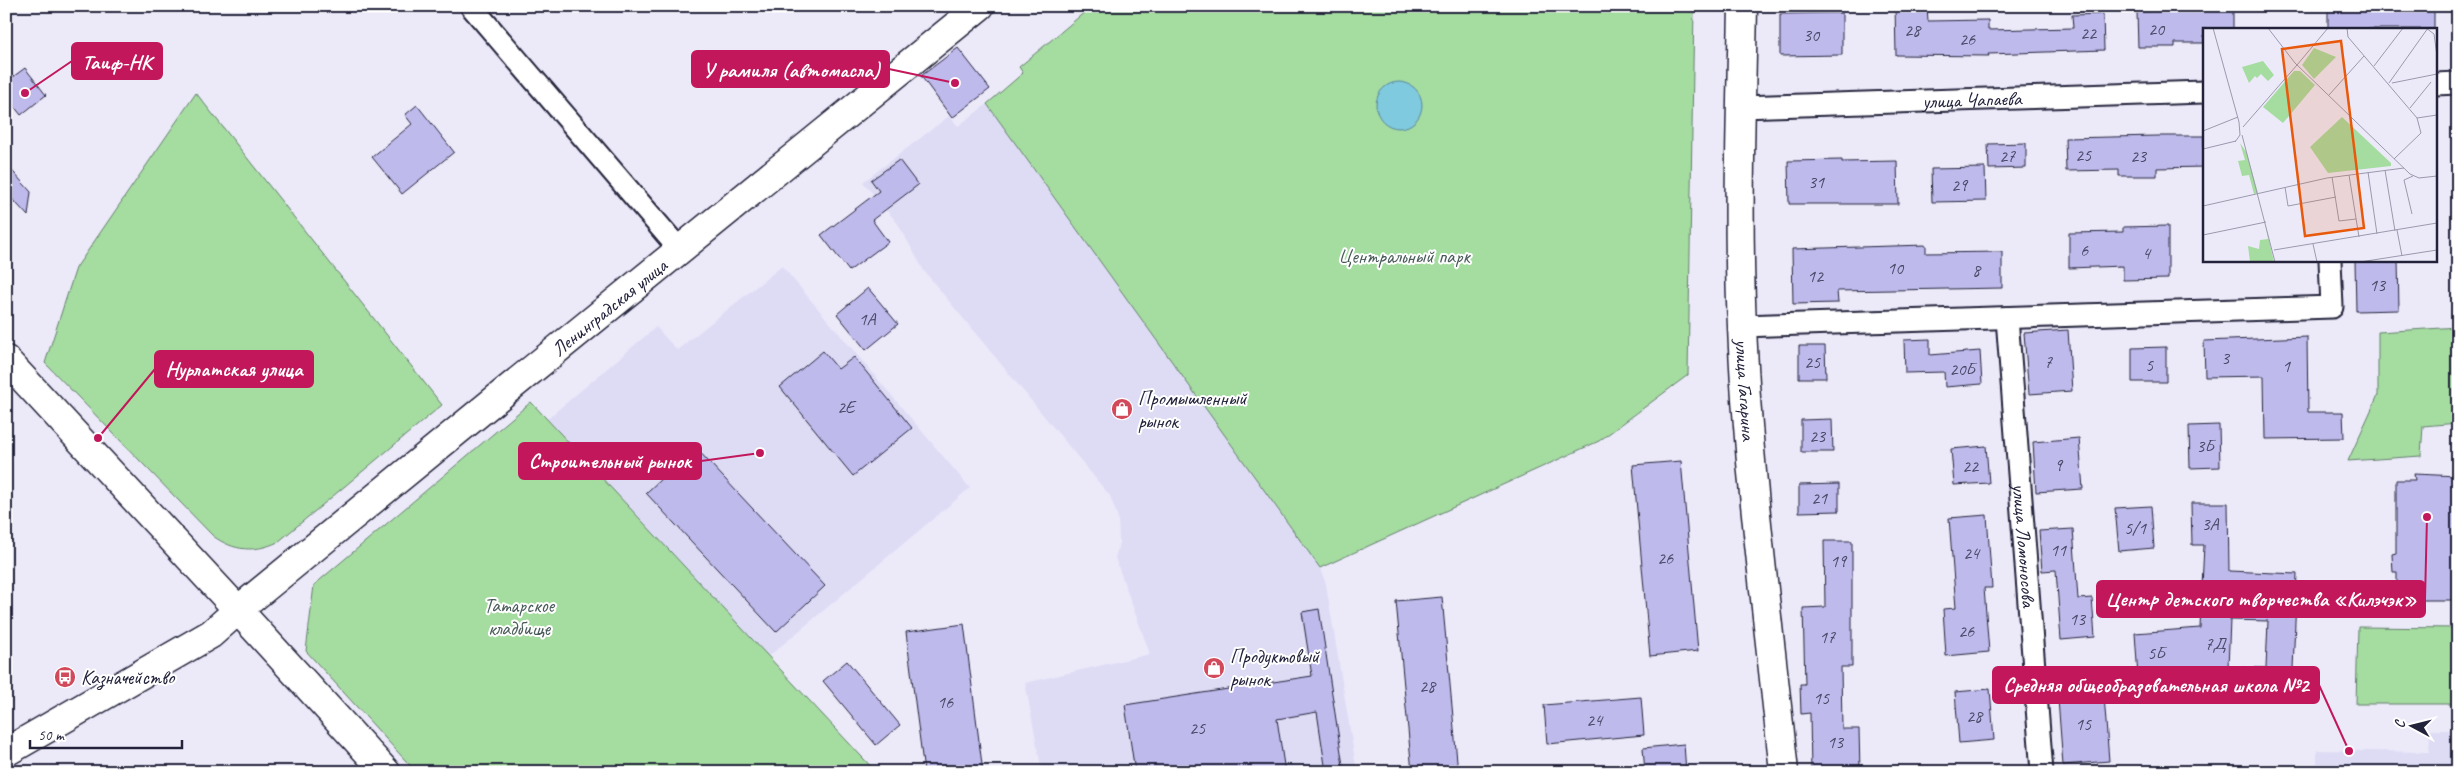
<svg xmlns="http://www.w3.org/2000/svg" width="2464" height="778" font-family="Caveat,sans-serif">
<style>
.built{fill:#dedcf5}
.green{fill:#a5dca0;stroke:#647f6e}
.water{fill:#7fcade;stroke:#5a879d}
.building{fill:#bfbaec;stroke:#22223b;fill-rule:evenodd}
.lines{fill:none;stroke-linecap:round;stroke-linejoin:round}
.minor-casing{stroke:#22223b;stroke-width:25}
.tertiary-casing{stroke:#22223b;stroke-width:31}
.secondary-casing{stroke:#22223b;stroke-width:31}
.primary-casing{stroke:#22223b;stroke-width:31}
.minor{stroke:#fff;stroke-width:21}
.tertiary{stroke:#fff;stroke-width:28}
.secondary{stroke:#fff;stroke-width:28}
.primary{stroke:#fff;stroke-width:28}
.labels{text-anchor:middle;stroke-width:4;stroke-linejoin:round;paint-order:stroke}
.number-label{font-size:18px;fill:#494867}
.street-label{font-size:20px;fill:#22223b;stroke:#fff}
.park-label{font-size:20px;fill:#495a59;stroke:#fff}
.poi-label{font-size:20px;fill:#22223b;stroke:#fff;text-anchor:start}
.inset-road{fill:none;stroke:#9b9aad;stroke-width:1}
.view{fill:#e8590c;fill-opacity:0.15;stroke:#e8590c;stroke-width:2.5}
.inset-edge{fill:none;stroke:#22223b;stroke-width:2.5}
.leader{fill:none;stroke:#c2185b;stroke-width:2}
.callout-dot{fill:#c2185b;stroke:#fff;stroke-width:2}
.callout{fill:#c2185b;stroke:#c2185b;stroke-width:2}
.callout-label{font-size:21px;text-anchor:middle;font-weight:bold;fill:#fff}
</style>
<rect width="100%" height="100%" fill="#eceaf9"/>
<filter id="ink" filterUnits="userSpaceOnUse"><feTurbulence type="fractalNoise" baseFrequency=".02" numOctaves="2"/><feDisplacementMap in="SourceGraphic" scale="10" xChannelSelector="R" yChannelSelector="G"/><feConvolveMatrix kernelMatrix="1 2 1 2 8 2 1 2 1" color-interpolation-filters="sRGB"/></filter>
<g filter="url(#ink)">
<g class="built">
<polygon points="987,104 1320,568 1326,584 1357,772 1042,772 1025,683 1150,654 1115,558 1119,542 1118,518 1110,496 924,271 898,224 863,182 949,116 958,126"/>
<polygon points="782,266 970,488 768,657 547,419 656,327 677,350"/>
<polygon points="2430,730 2458,730 2458,772 2317,772 2317,750 2429,752"/>
</g>
<g class="green">
<polygon points="1092,6 1694,6 1688,375 1599,441 1320,568 987,104 1023,73 1019,67"/>
<path d="M196,93L442,405L278,542C254,553 234,551 213,536L45,363L76,268Z"/>
<polygon points="2458,327 2458,423 2423,426 2421,456 2348,461 2378,395 2378,332"/>
<polygon points="531,402 876,772 416,772 306,651 314,585"/>
<polygon points="2358,627 2458,628 2458,704 2356,704"/>
</g>
<circle class="water" cx="1399" cy="105" r="23"/>
<g class="building">
<polygon points="1895,6 1927,6 1928,21 1988,20 1988,30 2073,28 2072,15 2103,14 2104,50 1988,54 1989,56 1896,55"/>
<polygon points="2419,6 2434,6 2434,29 2328,29 2328,9"/>
<polygon points="2233,7 2233,29 2204,29 2204,43 2175,43 2175,47 2138,47 2137,12 2201,11 2201,8"/>
<polygon points="1842,13 1842,55 1780,56 1780,14"/>
<polygon points="958,48 990,89 952,118 921,76"/>
<polygon points="25,68 46,95 21,115 6,96 6,82"/>
<polygon points="417,105 454,152 402,194 372,157 412,124 405,115"/>
<polygon points="2157,136 2204,136 2204,167 2157,168 2157,176 2119,176 2119,170 2066,171 2065,138"/>
<polygon points="2026,143 2026,168 1989,169 1988,144"/>
<polygon points="899,160 918,185 872,220 888,242 849,271 821,235 879,191 871,180"/>
<polygon points="1842,160 1842,162 1897,161 1898,204 1789,204 1788,161"/>
<polygon points="6,164 31,192 28,216 6,192"/>
<polygon points="1985,168 1986,201 1932,202 1931,169"/>
<polygon points="2168,226 2168,279 2123,280 2123,266 2069,268 2069,233 2123,232 2123,227"/>
<polygon points="1926,245 1926,253 2002,252 2002,288 1837,291 1838,303 1793,304 1792,249"/>
<polygon points="2355,260 2398,260 2399,310 2356,311"/>
<polygon points="868,288 898,324 866,350 837,314"/>
<polygon points="2068,330 2072,391 2029,394 2024,333"/>
<polygon points="2307,337 2308,412 2343,412 2344,438 2265,439 2264,376 2205,377 2204,341"/>
<polygon points="1930,339 1930,355 1980,351 1982,384 1945,387 1944,372 1905,373 1904,340"/>
<polygon points="1799,346 1825,346 1826,378 1799,378"/>
<polygon points="2166,347 2166,382 2132,382 2132,348"/>
<polygon points="823,351 838,369 854,357 912,428 853,476 780,387"/>
<polygon points="1832,419 1833,452 1801,452 1801,420"/>
<polygon points="2219,425 2220,467 2190,468 2189,426"/>
<polygon points="2079,438 2083,489 2036,492 2033,442"/>
<polygon points="1986,446 1989,483 1954,485 1951,449"/>
<polygon points="695,447 825,586 776,632 646,493"/>
<polygon points="1681,461 1698,651 1650,656 1633,465"/>
<polygon points="2414,474 2458,476 2458,600 2397,600 2397,572 2393,572 2392,554 2396,553 2396,480 2415,480"/>
<polygon points="1839,484 1839,511 1799,512 1799,485"/>
<path d="M2191,503H2228L2229,571L2297,574L2292,693L2198,690L2199,672L2138,677L2135,633L2200,628L2204,545H2192ZM2230,620L2268,621L2266,668L2228,667Z"/>
<polygon points="2151,506 2154,548 2119,551 2115,508"/>
<polygon points="1987,515 1992,588 1984,588 1989,652 1946,656 1943,609 1956,608 1949,518"/>
<polygon points="2073,529 2078,599 2092,598 2095,637 2061,640 2056,570 2042,571 2039,531"/>
<polygon points="1824,541 1852,541 1852,667 1841,667 1842,729 1859,729 1860,772 1811,772 1810,713 1801,714 1800,684 1805,684 1803,608 1825,607"/>
<polygon points="1442,597 1458,772 1412,772 1396,601"/>
<polygon points="1319,609 1344,772 1326,772 1317,712 1277,719 1285,772 1135,772 1125,705 1312,676 1302,612"/>
<polygon points="964,624 983,772 924,772 906,632"/>
<polygon points="847,661 900,725 876,745 823,681"/>
<polygon points="2103,683 2109,761 2063,765 2057,686"/>
<polygon points="1990,689 1994,740 1959,743 1955,692"/>
<polygon points="1641,697 1644,735 1547,744 1544,705"/>
<polygon points="1684,744 1686,772 1645,772 1643,748"/>
</g>
<g class="lines">
<g class="minor-casing">
<g id="minor">
<polyline points="471,6 680,250"/>
<polyline points="2435,84 2458,83"/>
<path id="s1" d="M1741,107L2204,92"/>
<path id="s2" d="M2007,318L2042,772"/>
<polyline points="1742,326 2332,307 2330,260"/>
</g>
</g>
<g class="tertiary-casing">
<g id="tertiary">
<path id="s3" d="M1743,6C1741,113 1737,220 1742,326C1748,475 1769,624 1784,772"/>
<polyline points="238,610 386,772"/>
</g>
</g>
<g class="secondary-casing">
<polyline id="secondary" points="6,752 211,634 238,610"/>
</g>
<g class="primary-casing">
<g id="primary">
<path id="s4" d="M6,360L238,610C484,407 733,208 980,6"/>
</g>
</g>
<use href="#minor" class="minor"/>
<use href="#tertiary" class="tertiary"/>
<use href="#secondary" class="secondary"/>
<use href="#primary" class="primary"/>
</g>
</g>
<defs>
<g id="shop-disc" transform="scale(1.125)"><circle r="9.5" fill="#d1495b" stroke="#fff"/><path d="M-5-2.5h2.3a2.7 3.5 0 0 1 5.4 0H5L5.5 6h-11ZM-1.5-2.5h3a1.5 2.3 0 0 0-3 0Z" fill="#fff"/></g>
<g id="bus-disc" transform="scale(1.125)"><circle r="9.5" fill="#d1495b" stroke="#fff"/><path d="M-5-6H5V4H4V6H2V4H-2V6H-4V4H-5ZM-3.5-4V0h7V-4ZM-3.5 1.2v1.5H-2V1.2ZM2 1.2v1.5H3.5V1.2Z" fill="#fff"/></g>
</defs>
<g fill-rule="evenodd">
<use href="#shop-disc" x="1122" y="409"/>
<use href="#shop-disc" x="1214" y="668"/>
<use href="#bus-disc" x="65" y="677"/>
</g>
<g class="labels">
<g class="number-label">
<text x="2156" y="35">20</text>
<text x="1912" y="36">28</text>
<text x="2088" y="39">22</text>
<text x="1811" y="41">30</text>
<text x="1967" y="45">26</text>
<text x="2083" y="161">25</text>
<text x="2007" y="162">27</text>
<text x="2138" y="162">23</text>
<text x="1816" y="188">31</text>
<text x="1959" y="191">29</text>
<text x="2084" y="256">6</text>
<text x="2146" y="259">4</text>
<text x="1895" y="274">10</text>
<text x="1976" y="276">8</text>
<text x="1815" y="282">12</text>
<text x="2377" y="291">13</text>
<text x="867" y="325">1А</text>
<text x="2225" y="364">3</text>
<text x="1812" y="368">25</text>
<text x="2048" y="368">7</text>
<text x="2149" y="371">5</text>
<text x="2286" y="372">1</text>
<text x="1962" y="375">20Б</text>
<text x="846" y="413">2Е</text>
<text x="1817" y="442">23</text>
<text x="2205" y="452">3Б</text>
<text x="2058" y="471">9</text>
<text x="1970" y="472">22</text>
<text x="1819" y="504">21</text>
<text x="2210" y="530">3А</text>
<text x="2135" y="534">5/1</text>
<text x="2058" y="556">11</text>
<text x="1971" y="559">24</text>
<text x="1665" y="564">26</text>
<text x="1838" y="567">19</text>
<text x="2077" y="625">13</text>
<text x="1966" y="637">26</text>
<text x="1827" y="643">17</text>
<text x="2215" y="650">7Д</text>
<text x="2156" y="659">5Б</text>
<text x="1427" y="692">28</text>
<text x="1821" y="704">15</text>
<text x="945" y="708">16</text>
<text x="1974" y="722">28</text>
<text x="1594" y="726">24</text>
<text x="2083" y="730">15</text>
<text x="1197" y="734">25</text>
<text x="1835" y="748">13</text>
</g>
<g class="street-label">
<text dy="7" stroke="none"><textPath href="#s1" startOffset="231">улица Чапаева</textPath></text>
<text dy="7" stroke="none"><textPath href="#s4" startOffset="820">Ленинградская улица</textPath></text>
<text dy="7" stroke="none"><textPath href="#s3" startOffset="384">улица Гагарина</textPath></text>
<text dy="7" stroke="none"><textPath href="#s2" startOffset="228">улица Ломоносова</textPath></text>
</g>
<g class="park-label">
<text x="1404" y="263">Центральный парк</text>
<text x="519" y="612">Татарское<tspan x="519" dy="23">кладбище</tspan></text>
</g>
<g class="poi-label">
<text x="1138" y="405">Промышленный<tspan x="1138" dy="23">рынок</tspan></text>
<text x="1230" y="663">Продуктовый<tspan x="1230" dy="23">рынок</tspan></text>
<text x="81" y="684">Казначейство</text>
</g>
</g>
<g transform="translate(2203 28)">
<rect width="234" height="234" fill="#eceaf9"/>
<path d="M111,20L133,29L111,51L99,37ZM60,33L71,47L65,53L58,46L54,50L52,48L46,55L39,39ZM91,43H97L112,57L80,95L60,79ZM139,89L188,135V138L125,145L107,119ZM37,115L44,125L55,165L51,166L46,147L39,148L35,133L42,132ZM62,194L71,234H47L45,218L56,221L57,212L65,211Z" fill="#a5dca0"/>
<path class="inset-road" d="M10,0L36,94L37,107L32,114M65,0L92,35L207,146L216,150L234,148M144,0L145,9L214,90L218,105L191,131M223,0L231,6L234,28M94,37L125,0M171,38L200,0M186,55L225,0M189,55L234,46M126,67L161,28M207,80L228,54M214,90L234,87M40,99L94,37M0,103L35,89M39,107L72,234M0,121L33,113M182,142L192,203M165,144L174,206M146,147L156,209M129,149L136,193L153,191M82,159L85,178L133,169M0,178L124,150L201,140M209,186L201,152L210,148M194,202L199,228M0,207L63,194M110,216L114,234M71,222L234,195M157,234L234,222"/>
<path class="view" d="M138,13L161,200L102,208L79,21Z"/>
<rect width="234" height="234" class="inset-edge"/>
</g>
<path class="leader" d="M25 93L72 61M955 83L889 69M98 438L155 369M760 453L701 461M2427 517L2425 599M2349 751L2319 685"/>
<g class="callout-dot">
<circle cx="25" cy="93" r="5"/>
<circle cx="955" cy="83" r="5"/>
<circle cx="98" cy="438" r="5"/>
<circle cx="760" cy="453" r="5"/>
<circle cx="2427" cy="517" r="5"/>
<circle cx="2349" cy="751" r="5"/>
</g>
<g class="callout">
<rect x="72" y="43" width="90" height="36" rx="5"/>
<rect x="692" y="51" width="197" height="36" rx="5"/>
<rect x="155" y="351" width="158" height="36" rx="5"/>
<rect x="519" y="443" width="182" height="36" rx="5"/>
<rect x="2097" y="581" width="328" height="36" rx="5"/>
<rect x="1993" y="667" width="326" height="36" rx="5"/>
</g>
<g class="callout-label">
<text x="117" y="69">Таиф-НК</text>
<text x="791" y="77">У рамиля (автомасла)</text>
<text x="234" y="376">Нурлатская улица</text>
<text x="610" y="468">Строительный рынок</text>
<text x="2261" y="606">Центр детского творчества «Килэчэк»</text>
<text x="2156" y="692">Средняя общеобразовательная школа №2</text>
</g>
<rect width="2464" height="778" fill="none" stroke="#fff" stroke-width="25"/>
<rect x="12" y="12" width="2439" height="753" fill="none" stroke="#22223b" stroke-width="2" filter="url(#ink)"/>
<g transform="translate(2412 726) rotate(277)" stroke="#ffffff" stroke-width="4" paint-order="stroke">
<path d="M0-4L9 19L0 12L-9 19Z" fill="#22223b"/>
<text y="-8" font-size="14" font-weight="bold" text-anchor="middle" fill="#22223b">С</text>
</g>
<path d="M30 740v8h152v-8" fill="none" stroke="#22223b" stroke-width="2.5"/>
<text x="38" y="740" font-size="15" fill="#22223b" stroke="#ffffff" stroke-width="4" paint-order="stroke">50 m</text>
</svg>
